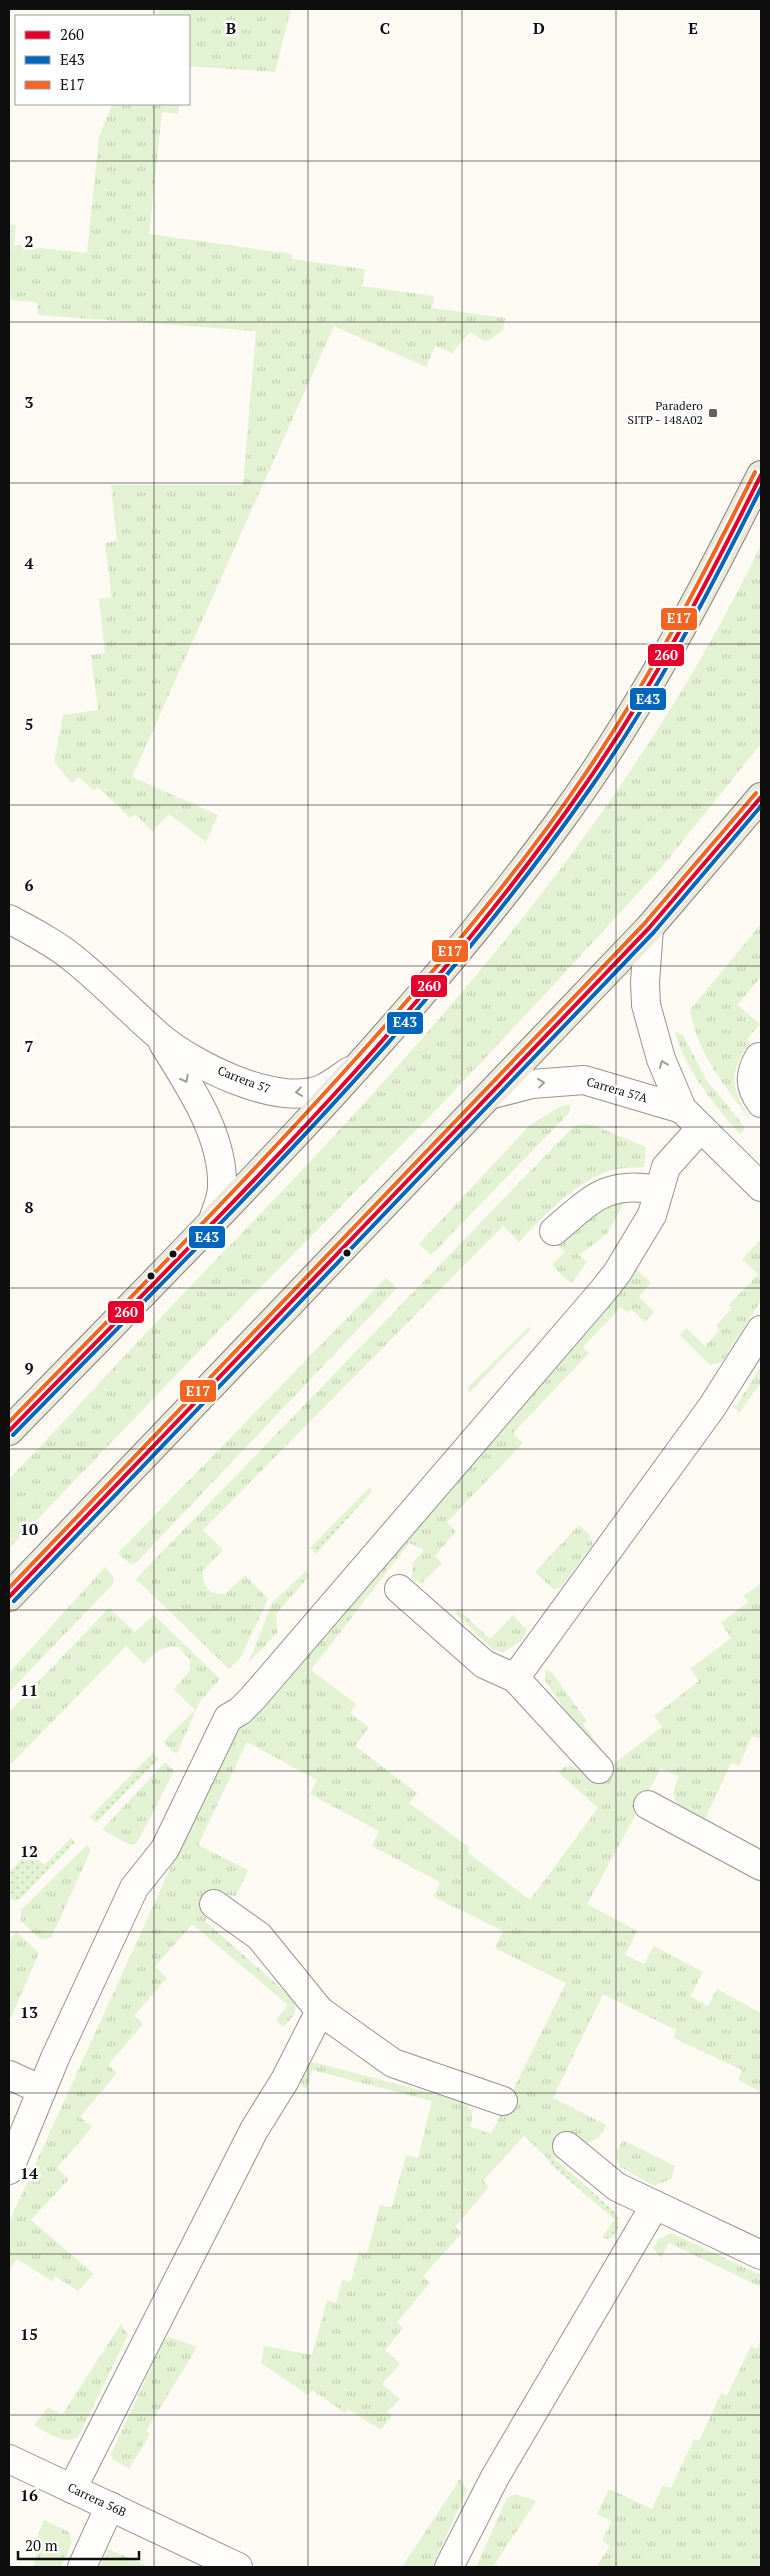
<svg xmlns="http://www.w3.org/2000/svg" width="770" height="2576" font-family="'PT Serif',serif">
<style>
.grass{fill:url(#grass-tufts)}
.garden{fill:url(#garden-dots)}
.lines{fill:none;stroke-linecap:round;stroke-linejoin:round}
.minor-casing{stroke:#959491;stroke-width:30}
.major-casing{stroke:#82827e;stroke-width:30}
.minor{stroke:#fffefd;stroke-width:28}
.major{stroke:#ede9d8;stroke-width:28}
.bus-1-casing{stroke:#fff;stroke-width:8}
.bus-2-casing{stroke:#fff;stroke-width:8}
.bus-3-casing{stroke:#fff;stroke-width:8}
.bus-1{stroke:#e4002b;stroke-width:4}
.bus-2{stroke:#0065bd;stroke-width:4}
.bus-3{stroke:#f26522;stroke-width:4}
.oneway{stroke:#9f9e9d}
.grid{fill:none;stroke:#0e0e0e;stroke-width:1;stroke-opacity:0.55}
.poi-dot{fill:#61615e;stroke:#fff;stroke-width:2}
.bus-dot{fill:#0e0e0e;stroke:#fff;stroke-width:2}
.labels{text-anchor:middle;stroke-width:5;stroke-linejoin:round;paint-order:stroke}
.poi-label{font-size:12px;fill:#0e0e0e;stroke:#fff;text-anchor:end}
.street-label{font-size:12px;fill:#0e0e0e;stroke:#fff}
.grid-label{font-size:16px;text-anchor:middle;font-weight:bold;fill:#0e0e0e;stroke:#fff;stroke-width:5;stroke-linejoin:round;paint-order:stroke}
.line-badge{stroke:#fff;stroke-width:2}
.badge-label{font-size:14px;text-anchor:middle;font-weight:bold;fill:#fff}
</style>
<defs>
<pattern id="grass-tufts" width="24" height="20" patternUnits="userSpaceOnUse" patternTransform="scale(1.25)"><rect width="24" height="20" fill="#e3f2d2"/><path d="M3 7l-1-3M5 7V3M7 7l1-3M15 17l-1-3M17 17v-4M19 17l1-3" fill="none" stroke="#c2ceb3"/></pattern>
<pattern id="garden-dots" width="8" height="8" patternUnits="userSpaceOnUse" patternTransform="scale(1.25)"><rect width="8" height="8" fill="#e3f2d2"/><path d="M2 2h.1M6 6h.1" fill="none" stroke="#c2ceb3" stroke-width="1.8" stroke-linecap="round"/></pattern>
</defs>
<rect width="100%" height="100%" fill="#fcfaf2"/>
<g class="grass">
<polygon points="160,9 291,9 275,72 189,66 189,16 156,16"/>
<polygon points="112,104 179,104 178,114 162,112 149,234 292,254 292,259 365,269 362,286 434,296 432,308 505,318 503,330 486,342 470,332 452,353 435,346 426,367 334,326 132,777 218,815 206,842 169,814 152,831 135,814 130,818 98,787 94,791 79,777 72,783 54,762 63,715 98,710 91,655 105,653 99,599 112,597 105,543 117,541 111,485 243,485 256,331 38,315 37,302 9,300 9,224 16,225 14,245 87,253 99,137"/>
<path d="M761,545L760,745L661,868L548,991L437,1109L247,1301L9,1549V1479C75,1411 138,1340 204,1272C418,1053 627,823 761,545Z"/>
<path d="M761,924V977L737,1005L760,1024L747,1039L750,1042C726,1075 732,1091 753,1123C726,1088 698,1055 690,1010Z"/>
<path d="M675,1032L683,1035L707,1081L744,1126V1130L740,1134C716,1107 684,1068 675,1032Z"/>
<polygon points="571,1104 569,1113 431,1255 419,1244 530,1125 559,1107"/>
<path d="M584,1124L593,1125L646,1147L644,1167C632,1168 617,1167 606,1172C572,1185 544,1216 519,1242L503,1226L203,1530L223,1550L203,1570C202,1586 208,1595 225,1594L245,1575L268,1599L241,1657L229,1669L136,1579L574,1126Z"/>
<polygon points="625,1201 607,1234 579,1255 587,1262 571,1284 552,1265 565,1252 558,1245 605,1205"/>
<polygon points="759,1241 761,1243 761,1300 722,1362 710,1365 680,1335 686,1328 705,1346 720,1330 716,1326 732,1308 729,1305 758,1274 742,1259"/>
<path d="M635,1268L651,1283L639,1297L654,1312L645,1322L631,1309L628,1313L621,1307L583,1347L589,1353L513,1433L523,1443L447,1522L456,1531L435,1556L442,1563L421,1584L412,1577L413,1562L424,1550L409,1543L311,1670L356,1704L350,1713L369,1727L355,1746L417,1793L409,1803L470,1848L467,1852L530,1900L598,1808L559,1773L564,1767L572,1766L591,1781L662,1727L654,1716L699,1681L690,1669L731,1638L721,1623L748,1602L744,1596L761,1583V1739L752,1736L739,1766L731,1763L705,1819C693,1814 671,1807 674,1791C674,1786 678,1781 679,1776L661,1768L587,1904L637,1931L625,1955L644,1964L654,1946L703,1972L690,1996L708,2006L717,1989L761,2013V2092L738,2080L742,2070L674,2038L676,2030L603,1994L553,2098L607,2125L598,2138L585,2144L574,2135L551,2162L524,2136L483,2181L489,2187L455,2227L462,2233L423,2276L430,2283L397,2322L403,2328L385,2350L400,2364L382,2384L400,2399L387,2411L392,2416L381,2430L348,2409L345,2413L312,2390L308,2395L261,2363L264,2346L312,2355L327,2300L336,2303L342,2280L351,2282L359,2252L367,2253L380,2205L392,2207L406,2155L418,2158L432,2101L312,2070L307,2090L301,2085L300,2079L309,2063H317L465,2102L472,2113L471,2127L491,2134L566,1983L495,1948L503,1931L434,1897L440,1882L372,1846L379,1831L310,1794L317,1780L247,1742L198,1845L248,1870L236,1896L222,1894L206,1914V1922L294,2000C299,2013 291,2018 283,2027L276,2020L288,2005L192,1924L155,1967L167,1978L134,2016L143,2024L108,2065L117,2073L80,2117L92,2127L57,2168L69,2179L31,2220L94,2274L78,2291L55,2276L52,2281L17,2259L9,2271V2222L236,1724L246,1726Z"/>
<polygon points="386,1278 397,1288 137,1562 130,1564 118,1553"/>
<polygon points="529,1327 531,1329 470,1392 467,1388"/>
<polygon points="761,1366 761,1382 739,1413 735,1408"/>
<polygon points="579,1525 588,1533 593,1544 560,1588 553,1589 535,1572"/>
<polygon points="105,1567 114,1578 113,1584 9,1692 9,1673"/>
<polygon points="306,1571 310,1575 276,1614 277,1633 249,1662 272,1603"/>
<path d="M109,1608L135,1632L154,1615L220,1679L200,1701L177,1753L173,1752L163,1742L195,1710L174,1689L190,1670V1660L179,1647C162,1645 155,1652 144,1664L126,1646L9,1766V1712Z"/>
<polygon points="458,1609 490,1639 513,1615 527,1630 521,1641 503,1652 493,1650 455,1613"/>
<polygon points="545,1669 552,1673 587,1721 583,1724 601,1749 595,1752 545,1681"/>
<polygon points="165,1762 174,1771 137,1843 131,1845 102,1830"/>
<polygon points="87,1845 91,1850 51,1938 40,1939 21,1921 21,1910"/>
<polygon points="17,1932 39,1953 9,2022 9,1940"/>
<polygon points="623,2140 675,2166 671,2179 654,2186 619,2166 616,2153"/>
<polygon points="671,2233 761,2275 761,2287 669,2243 661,2258 653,2248 658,2240"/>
<path d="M121,2324L128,2335L78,2437C64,2446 47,2432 34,2425L48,2407L62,2415Z"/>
<polygon points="169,2337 197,2347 146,2431 150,2434 129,2469 112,2459 111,2454 164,2340"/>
<polygon points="761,2339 761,2567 596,2567 610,2546 602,2540 612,2521 597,2514 609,2489 652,2509 663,2485 671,2488 694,2439 699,2441 721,2393 727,2396 751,2346 757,2349"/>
<polygon points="460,2479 467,2490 432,2567 402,2567"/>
<polygon points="515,2494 536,2501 493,2567 476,2567 507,2498"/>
<polygon points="44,2520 69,2532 72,2542 61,2567 33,2567 39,2549 34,2546"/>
<polygon points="108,2549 145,2565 144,2567 100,2567"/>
</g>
<g class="garden">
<polygon points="370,1487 372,1491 316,1554 310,1548"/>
<polygon points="153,1753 158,1759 96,1823 90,1817"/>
<polygon points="71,1838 75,1842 22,1897 16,1901 9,1899 9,1873 29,1851 44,1865"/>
<path d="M554,2158L616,2213C621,2224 619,2238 605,2239L602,2237L615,2220L549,2163Z"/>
</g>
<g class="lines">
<g class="minor-casing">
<g id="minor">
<path d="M9,919C31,931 55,943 74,959C104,983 130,1011 159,1036C193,1065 279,1109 324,1088C333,1083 341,1077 350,1071"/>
<polyline points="649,928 645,982 646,1005 661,1059 682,1109 761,1187"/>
<path d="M163,1043C189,1085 224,1136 222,1187C222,1198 216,1210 213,1220"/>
<path d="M759,1057C749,1074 749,1087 761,1103"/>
<polyline points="493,1094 532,1084 584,1080 682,1109"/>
<path d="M554,1231C592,1199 606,1180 659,1190"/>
<polyline points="399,1589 484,1664 515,1678 599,1769"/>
<polyline points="515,1678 712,1407 761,1330"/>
<polyline points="648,1805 761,1866"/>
<polyline points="214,1904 259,1936 320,2011 393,2063 503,2101"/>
<polyline points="9,2075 42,2090"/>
<polyline points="567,2146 617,2187 761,2255"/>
<polyline points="9,2170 55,2058 134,1888 165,1849 228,1718 240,1711 252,1699 602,1292 617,1273 652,1215 666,1167 701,1128"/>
<polyline points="9,2459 238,2567"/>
<polyline points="72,2489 254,2130 285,2080 320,2011"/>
<polyline points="82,2567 110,2506"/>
<polyline points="449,2567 495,2477 655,2205"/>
</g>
</g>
<g class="major-casing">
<g id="major">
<path d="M9,1431C198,1236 395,1044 557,825C637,717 701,595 761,475"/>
<polyline points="9,1597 649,928 761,797"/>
</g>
</g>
<use href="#minor" class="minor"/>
<use href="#major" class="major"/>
<g class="bus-1-casing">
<g id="bus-1">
<path d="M9,1431C210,1225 421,1022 585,785C653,687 708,581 761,475"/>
<polyline points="9,1597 649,928 761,797"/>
</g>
</g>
<g class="bus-2-casing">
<g id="bus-2">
<path d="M13,1435C214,1229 424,1027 589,790C656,695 709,592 761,488"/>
<polyline points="14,1601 654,932 761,806"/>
</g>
</g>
<g class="bus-3-casing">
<g id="bus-3">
<path d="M9,1422C138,1290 269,1158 391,1019C458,943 524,864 581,780C648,683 702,578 755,472"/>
<polyline points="9,1588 644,924 756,793"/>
</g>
</g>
<use href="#bus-1" class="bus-1"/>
<use href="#bus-2" class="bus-2"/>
<use href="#bus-3" class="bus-3"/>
</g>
<defs><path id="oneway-chevron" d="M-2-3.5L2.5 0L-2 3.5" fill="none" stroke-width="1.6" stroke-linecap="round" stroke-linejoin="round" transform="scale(1.25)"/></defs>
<g class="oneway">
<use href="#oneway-chevron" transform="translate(663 1064) rotate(-112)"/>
<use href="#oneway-chevron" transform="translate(185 1079) rotate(62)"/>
<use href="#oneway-chevron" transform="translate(541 1083) rotate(-7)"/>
<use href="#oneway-chevron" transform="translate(299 1092) rotate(172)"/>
</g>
<path class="grid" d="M154,9V16M308,9V2567M462,9V2567M616,9V2567M154,104V2567M9,161H761M9,322H761M9,483H761M9,644H761M9,805H761M9,966H761M9,1127H761M9,1288H761M9,1449H761M9,1610H761M9,1771H761M9,1932H761M9,2093H761M9,2254H761M9,2415H761"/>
<rect class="poi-dot" x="708" y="408" width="10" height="10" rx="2.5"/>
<g class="bus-dot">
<circle cx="347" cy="1253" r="4.5"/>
<circle cx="173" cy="1254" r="4.5"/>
<circle cx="151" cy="1276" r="4.5"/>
</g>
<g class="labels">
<g class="poi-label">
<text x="703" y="410">Paradero<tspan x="703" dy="14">SITP - 148A02</tspan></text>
</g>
<g class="street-label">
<text transform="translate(244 1080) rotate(21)" y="4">Carrera 57</text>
<text transform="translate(617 1090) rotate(16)" y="4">Carrera 57A</text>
<text transform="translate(97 2500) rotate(25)" y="4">Carrera 56B</text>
</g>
</g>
<g class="grid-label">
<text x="231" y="34">B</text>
<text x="385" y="34">C</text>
<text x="539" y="34">D</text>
<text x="693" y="34">E</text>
<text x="29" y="247">2</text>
<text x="29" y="408">3</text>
<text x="29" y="569">4</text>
<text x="29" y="730">5</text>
<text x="29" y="891">6</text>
<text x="29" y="1052">7</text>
<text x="29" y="1213">8</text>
<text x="29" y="1374">9</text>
<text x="29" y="1535">10</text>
<text x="29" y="1696">11</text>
<text x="29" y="1857">12</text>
<text x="29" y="2018">13</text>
<text x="29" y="2179">14</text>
<text x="29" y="2340">15</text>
<text x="29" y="2501">16</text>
</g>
<g class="line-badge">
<rect x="660" y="607" width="38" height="24" rx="5" fill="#f26522"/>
<rect x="647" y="643" width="38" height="24" rx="5" fill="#e4002b"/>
<rect x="629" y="687" width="38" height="24" rx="5" fill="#0065bd"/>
<rect x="431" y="939" width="38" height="24" rx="5" fill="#f26522"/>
<rect x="410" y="974" width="38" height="24" rx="5" fill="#e4002b"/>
<rect x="386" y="1011" width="38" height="24" rx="5" fill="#0065bd"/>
<rect x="188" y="1225" width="38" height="24" rx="5" fill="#0065bd"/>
<rect x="107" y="1300" width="38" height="24" rx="5" fill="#e4002b"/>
<rect x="179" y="1379" width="38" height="24" rx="5" fill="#f26522"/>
</g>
<g class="badge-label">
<text x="679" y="623">E17</text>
<text x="666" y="660">260</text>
<text x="648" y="704">E43</text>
<text x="450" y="956">E17</text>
<text x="429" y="991">260</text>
<text x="405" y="1027">E43</text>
<text x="207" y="1242">E43</text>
<text x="126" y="1317">260</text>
<text x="198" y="1396">E17</text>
</g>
<rect width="770" height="2576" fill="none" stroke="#0e0e0e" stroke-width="20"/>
<rect x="15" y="15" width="175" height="90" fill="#ffffff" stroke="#9f9f9f"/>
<rect x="25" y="31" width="25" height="8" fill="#e4002b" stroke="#9f9f9f"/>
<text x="60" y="40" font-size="15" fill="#0e0e0e">260</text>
<rect x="25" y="56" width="25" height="8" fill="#0065bd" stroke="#9f9f9f"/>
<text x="60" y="65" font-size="15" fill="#0e0e0e">E43</text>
<rect x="25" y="81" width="25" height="8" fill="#f26522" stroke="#9f9f9f"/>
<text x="60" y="90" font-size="15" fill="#0e0e0e">E17</text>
<path d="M18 2551v8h121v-8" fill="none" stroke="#0e0e0e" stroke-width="2.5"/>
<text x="25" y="2551" font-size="15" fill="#0e0e0e" stroke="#ffffff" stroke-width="4" paint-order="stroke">20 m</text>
</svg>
